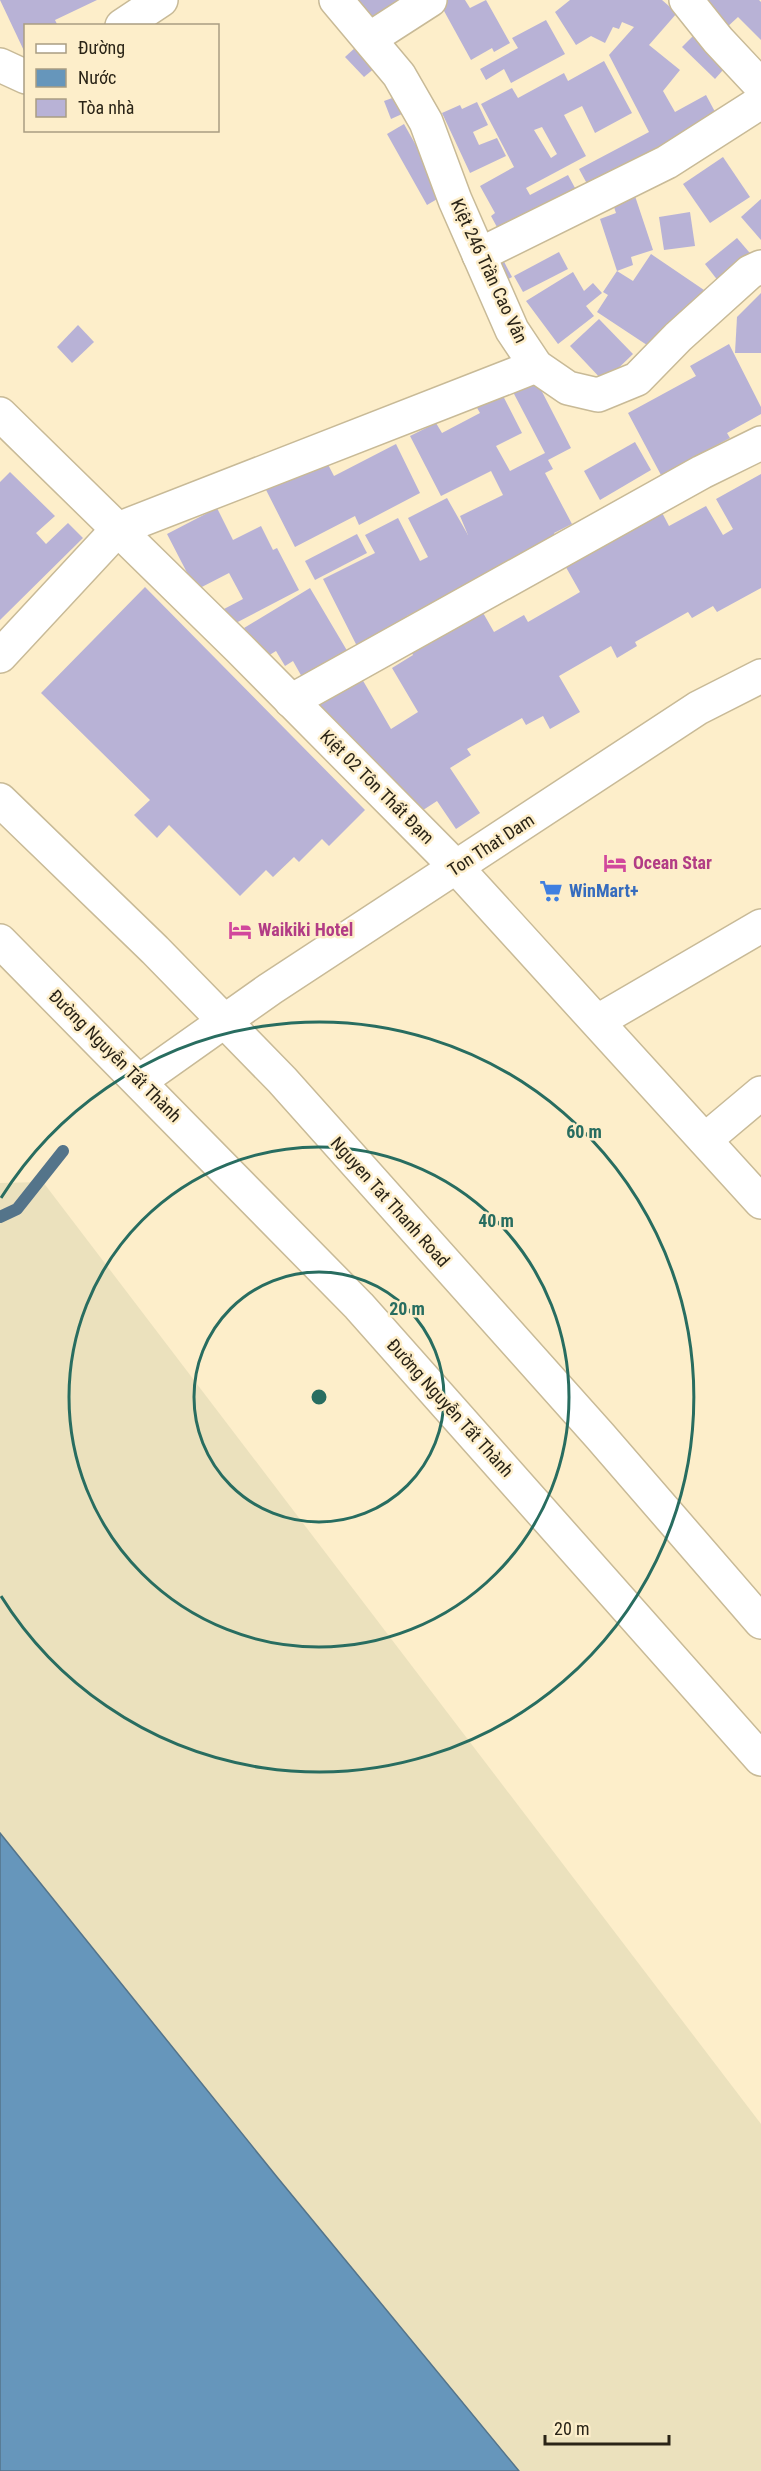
<svg xmlns="http://www.w3.org/2000/svg" width="761" height="2471" font-family="'Roboto Condensed',sans-serif">
<style>
.sand{fill:#ebe1bd}
.water{fill:#6696bb;stroke:#54748a;stroke-width:1.5}
.lines{fill:none;stroke-linecap:round;stroke-linejoin:round}
.stream{stroke:#54748a;stroke-width:12}
.building{fill:#b8b2d6;fill-rule:evenodd}
.minor-casing{stroke:#c8ba97;stroke-width:36}
.major-casing{stroke:#c8ba97;stroke-width:36}
.minor{stroke:#fff;stroke-width:33}
.major{stroke:#fff;stroke-width:33}
.ring{fill:none;stroke:#286d60;stroke-width:3}
.labels{text-anchor:middle;stroke-width:5;stroke-linejoin:round;paint-order:stroke}
.street-label{font-size:18px;fill:#2a2417;stroke:#fdeeca}
.hotel-label{font-size:18px;font-weight:bold;fill:#b23c85;stroke:#fdeeca;text-anchor:start}
.shop-label{font-size:18px;font-weight:bold;fill:#366cbe;stroke:#fdeeca;text-anchor:start}
.centre{fill:#286d60;stroke:#fdeeca;stroke-width:3}
.ring-label{font-size:18px;text-anchor:middle;font-weight:bold;fill:#286d60;stroke:#fdeeca;stroke-width:5;stroke-linejoin:round;paint-order:stroke}
</style>
<rect width="100%" height="100%" fill="#fdeeca"/>
<polygon class="sand" points="43,1182 761,2124 761,2471 519,2471 277,2177 0,1833 0,1183"/>
<polygon class="water" points="0,1833 277,2177 519,2471 0,2471"/>
<g class="lines">
<polyline class="stream" points="0,1217 17,1209 63,1151"/>
</g>
<g class="building">
<polygon points="0,0 97,0 55,20 58,26 26,26 26,55"/>
<polygon points="349,0 411,0 373,25"/>
<polygon points="438,0 465,0 470,8 486,0 510,43 494,52 492,48 471,60"/>
<polygon points="570,0 662,0 677,13 649,45 680,70 663,91 675,112 706,95 728,136 598,204 579,169 649,132 609,55 634,27 622,22 619,29 613,27 605,43 591,36 576,45 555,12"/>
<polygon points="697,0 759,0 761,2 761,40 738,17 725,29"/>
<polygon points="546,20 565,54 511,83 504,69 486,80 480,69 518,48 512,38"/>
<polygon points="698,31 730,62 715,79 682,47"/>
<polygon points="357,46 376,67 364,77 345,57"/>
<path d="M604,61L632,113L595,133L582,106L564,115L586,156L526,188L530,195L568,175L581,199L504,240L491,216L495,213L480,186L514,167L481,104L512,88L518,98L564,73L568,81ZM542,127L557,154L551,158L534,130Z"/>
<polygon points="395,97 402,114 391,119 384,101"/>
<polygon points="477,102 488,125 473,132 479,145 497,138 506,156 470,173 442,113 460,105 462,109"/>
<polygon points="404,124 444,195 427,205 387,134"/>
<polygon points="723,157 750,197 710,223 683,184"/>
<polygon points="634,193 653,250 631,257 633,265 617,271 600,219 616,213 612,201"/>
<polygon points="761,199 761,240 741,217"/>
<polygon points="690,212 695,246 664,250 659,217"/>
<polygon points="737,238 755,259 722,286 705,264"/>
<polygon points="497,248 512,277 505,281"/>
<polygon points="559,252 568,269 523,292 514,276"/>
<polygon points="651,254 704,290 686,316 656,351 597,312 608,295 603,292 617,271 633,281"/>
<polygon points="573,272 584,291 593,283 602,293 586,306 594,316 558,344 526,301"/>
<polygon points="761,293 761,353 735,353 737,317"/>
<polygon points="599,319 633,354 604,382 570,346"/>
<polygon points="78,325 94,342 72,363 57,347"/>
<polygon points="729,344 761,407 761,414 727,433 730,438 661,475 628,413 696,376 690,366"/>
<polygon points="536,380 571,448 548,460 553,469 545,473 572,524 554,533 559,543 487,575 407,616 411,625 360,652 323,579 375,553 365,535 398,518 420,561 428,557 408,518 447,498 468,535 460,516 503,495 491,471 441,496 410,436 436,423 442,433 480,413 472,399 498,386 522,433 496,446 510,471 545,453 513,392"/>
<polygon points="635,442 651,470 600,500 584,471"/>
<polygon points="396,444 420,493 359,525 355,516 295,547 262,482 321,451 334,476"/>
<polygon points="10,472 55,516 36,533 46,544 68,523 83,538 0,620 0,482"/>
<polygon points="761,474 761,588 717,612 713,606 692,618 688,612 635,642 637,646 617,658 611,646 559,676 580,712 550,729 543,716 526,725 522,718 467,749 471,755 450,768 480,813 456,829 437,801 417,814 308,702 358,672 391,729 418,712 392,668 413,655 410,649 478,604 494,632 524,615 528,622 575,595 580,592 559,555 657,503 669,526 706,506 723,535 733,529 716,499"/>
<polygon points="217,508 233,540 261,526 273,550 277,548 299,590 232,625 224,609 243,599 229,573 196,590 167,534"/>
<polygon points="357,534 367,553 315,580 305,561"/>
<polygon points="145,587 365,810 329,846 322,839 299,862 294,857 273,877 266,870 240,896 169,825 157,838 134,815 150,800 41,693"/>
<polygon points="310,588 352,659 307,686 293,661 285,666 276,651 263,659 244,628"/>
</g>
<g class="lines">
<g class="minor-casing">
<g id="minor">
<polyline points="336,0 399,75 426,122 455,200 512,330 536,366 568,388 598,395 637,379 678,337 750,272 761,267"/>
<polyline points="686,0 718,40 761,86"/>
<polyline points="122,26 161,0"/>
<polyline points="371,38 430,0"/>
<polyline points="0,65 26,77"/>
<polyline points="479,255 667,162 761,102"/>
<polyline points="0,414 239,648 456,867 761,1202"/>
<polyline points="0,656 118,529 536,366"/>
<polyline points="291,701 702,472 761,443"/>
<polyline points="598,1021 761,926"/>
<polyline points="140,1081 270,989 698,708 761,676"/>
<polyline points="705,1140 761,1093"/>
</g>
</g>
<g class="major-casing">
<g id="major">
<polyline points="0,800 155,950 282,1080 600,1436 761,1622"/>
<polyline points="0,941 359,1306 761,1759"/>
</g>
</g>
<use href="#minor" class="minor"/>
<use href="#major" class="major"/>
</g>
<g class="ring">
<circle cx="319" cy="1397" r="125"/>
<circle cx="319" cy="1397" r="250"/>
<path d="M1 1198A375 375 0 1 1 1 1596"/>
</g>
<defs>
<g id="hotel-bare" transform="scale(1.8)"><path d="M-6-4.5h1.5V1H6V5H4.5V3h-9V5H-6ZM-4 0a1.8 1.8 0 1 1 3.6 0ZM.5 0V-2.5h3Q6-2.5 6 0Z" fill="#d1479c" stroke="#fdeeca" stroke-width="2.5" paint-order="stroke"/></g>
<g id="supermarket-bare" transform="scale(1.8)"><path d="M-6-5.5h2.5l.6 2H6L4.5 2H-2.5L-4.4-4H-6ZM-1.5 3.2a1.3 1.3 0 1 0 .1 0ZM3 3.2a1.3 1.3 0 1 0 .1 0Z" fill="#3f7fe0" stroke="#fdeeca" stroke-width="2.5" paint-order="stroke"/></g>
</defs>
<g fill-rule="evenodd">
<use href="#hotel-bare" x="615" y="863"/>
<use href="#supermarket-bare" x="551" y="891"/>
<use href="#hotel-bare" x="240" y="930"/>
</g>
<g class="labels">
<g class="street-label">
<text transform="translate(489 271) rotate(65)" y="6">Kiệt 246 Trần Cao Vân</text>
<text transform="translate(377 787) rotate(45)" y="6">Kiệt 02 Tôn Thất Đạm</text>
<text transform="translate(491 845) rotate(-33)" y="6">Ton That Dam</text>
<text transform="translate(115 1056) rotate(45)" y="6">Đường Nguyễn Tất Thành</text>
<text transform="translate(390 1202) rotate(48)" y="6">Nguyen Tat Thanh Road</text>
<text transform="translate(450 1408) rotate(48)" y="6">Đường Nguyễn Tất Thành</text>
</g>
<g class="hotel-label">
<text x="633" y="869">Ocean Star</text>
<text x="258" y="936">Waikiki Hotel</text>
</g>
<g class="shop-label">
<text x="569" y="897">WinMart+</text>
</g>
</g>
<circle cx="319" cy="1397" r="9" class="centre"/>
<g class="ring-label">
<text x="584" y="1138">60 m</text>
<text x="496" y="1227">40 m</text>
<text x="407" y="1315">20 m</text>
</g>
<rect x="24" y="24" width="195" height="108" fill="#fdeeca" stroke="#a99d82" stroke-width="1.5"/>
<rect x="36" y="44" width="30" height="9" fill="#ffffff" stroke="#a99d82" stroke-width="1.5"/>
<text x="78" y="54" font-size="18" fill="#2a2417">Đường</text>
<rect x="36" y="69" width="30" height="18" fill="#6696bb" stroke="#a99d82" stroke-width="1.5"/>
<text x="78" y="84" font-size="18" fill="#2a2417">Nước</text>
<rect x="36" y="99" width="30" height="18" fill="#b8b2d6" stroke="#a99d82" stroke-width="1.5"/>
<text x="78" y="114" font-size="18" fill="#2a2417">Tòa nhà</text>
<path d="M545 2435v9h124v-9" fill="none" stroke="#2a2417" stroke-width="3"/>
<text x="554" y="2435" font-size="18" fill="#2a2417" stroke="#fdeeca" stroke-width="4.5" paint-order="stroke">20 m</text>
</svg>
